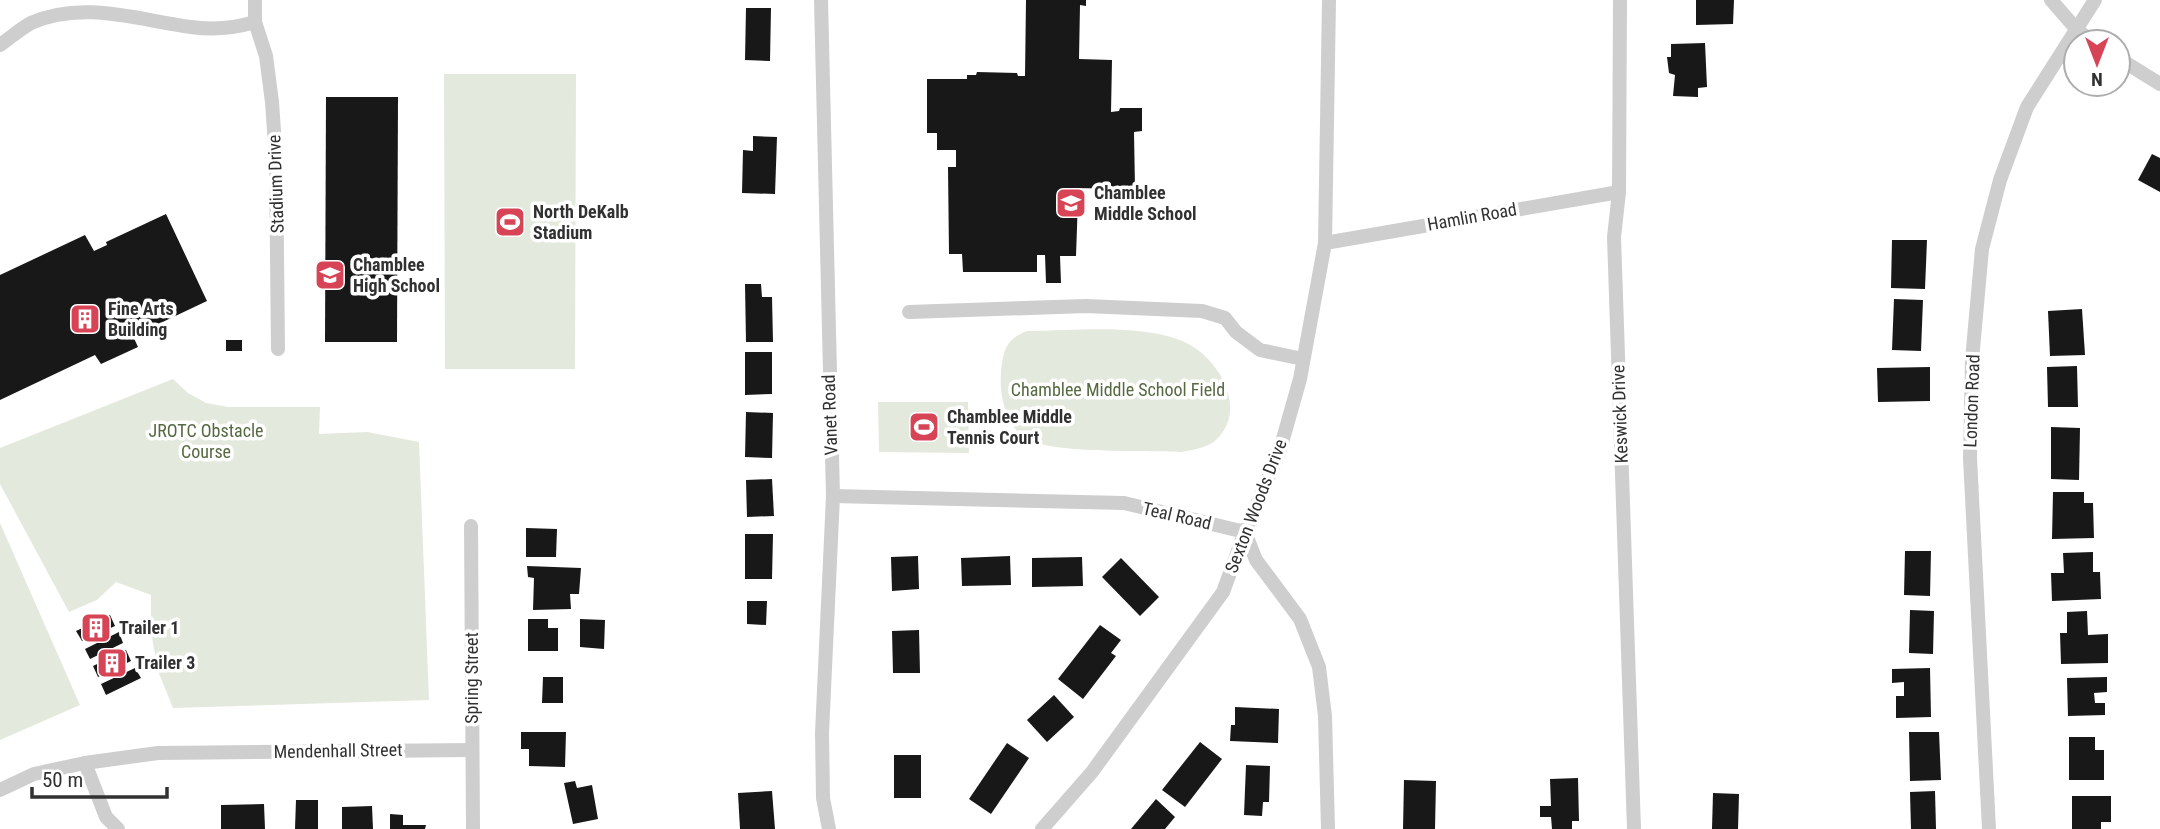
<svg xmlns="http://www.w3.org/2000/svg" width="2160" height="829" font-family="'Roboto Condensed',sans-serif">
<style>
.green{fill:#e4e9dd}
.building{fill:#181818}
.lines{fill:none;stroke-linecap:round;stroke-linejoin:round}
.minor{stroke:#cecece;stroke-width:14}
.labels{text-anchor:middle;stroke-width:7;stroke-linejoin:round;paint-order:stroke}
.street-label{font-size:18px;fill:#313131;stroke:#fff}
.poi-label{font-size:18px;font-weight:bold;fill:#313131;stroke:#fff;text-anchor:start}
.park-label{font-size:18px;fill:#566941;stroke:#fff}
</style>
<rect width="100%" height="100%" fill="#fff"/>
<g class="green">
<polygon points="444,74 576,74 575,369 445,369"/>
<path d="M1027,331C1074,331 1132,324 1177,339C1215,351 1251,407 1216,440C1207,448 1192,450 1181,452C1149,450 1043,455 1022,436C1005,421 999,394 1001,372C1003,351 1006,339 1027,331Z"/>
<polygon points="173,379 188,393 206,403 228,407 320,407 319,434 367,432 419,442 429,700 173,708 158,671 151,632 151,595 116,582 97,600 69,612 0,484 0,448"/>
<polygon points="878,402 968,402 969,453 879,452"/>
<polygon points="0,523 80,705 0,740"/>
</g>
<g class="building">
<polygon points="1026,0 1086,0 1086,6 1080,5 1079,59 1112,60 1111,112 1119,111 1120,108 1142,108 1142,131 1134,132 1135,189 1071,188 1071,199 1078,199 1076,256 1060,256 1061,283 1046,283 1045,255 1037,255 1037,272 963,272 962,254 949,254 948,167 956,167 956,150 937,150 937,133 927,133 927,79 967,79 967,75 976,75 977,72 1017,73 1018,76 1025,76"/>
<polygon points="1696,0 1734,0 1733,24 1696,25"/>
<polygon points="746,8 771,8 770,61 745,60"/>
<polygon points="1705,43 1707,87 1698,88 1698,97 1673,96 1675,75 1669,73 1667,57 1671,57 1671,44"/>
<polygon points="326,97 398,97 397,342 325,342"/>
<polygon points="753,136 777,137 775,194 742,193 743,150 753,151"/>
<polygon points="2152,154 2160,158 2160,192 2138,180"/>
<polygon points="166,214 207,301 133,336 138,347 101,364 95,355 0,400 0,275 85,235 94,251 107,245 106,242"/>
<polygon points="1892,240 1927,240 1925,289 1891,288"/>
<polygon points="745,284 761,284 762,297 772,297 773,342 746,342"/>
<polygon points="1894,299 1923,300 1921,351 1892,350"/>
<polygon points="2082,309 2085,355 2050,356 2048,311"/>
<rect x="226" y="340" width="16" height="11"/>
<polygon points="745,352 772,352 772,394 745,395"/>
<polygon points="2077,366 2078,407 2048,407 2047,367"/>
<polygon points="1930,367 1930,401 1878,402 1877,368"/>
<polygon points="746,412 773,413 772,458 745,457"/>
<polygon points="2051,427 2080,428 2079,480 2051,479"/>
<polygon points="772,479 774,516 747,517 746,480"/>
<polygon points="2053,492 2084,492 2084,503 2093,503 2094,538 2052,539"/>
<polygon points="526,528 557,529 556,557 526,557"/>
<polygon points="745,534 773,534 772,579 745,579"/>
<polygon points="1905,551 1931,551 1930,596 1904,595"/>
<polygon points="2093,552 2093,572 2100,572 2101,599 2052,601 2051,573 2064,573 2063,553"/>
<polygon points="918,556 919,589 892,591 891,557"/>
<polygon points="1010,556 1011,585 962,586 961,558"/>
<polygon points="1082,557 1083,586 1032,587 1032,558"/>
<polygon points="1121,558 1159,597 1140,616 1102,577"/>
<polygon points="527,566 581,568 579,594 570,594 571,609 533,610 534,578 528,577"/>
<polygon points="747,601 767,601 766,625 747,624"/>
<polygon points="1910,610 1934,611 1933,654 1909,653"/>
<polygon points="2087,611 2088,635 2108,634 2108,663 2061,664 2060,633 2067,633 2067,612"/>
<polygon points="110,615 115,626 82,641 76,631"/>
<polygon points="528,619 548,619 548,628 558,628 558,651 528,651"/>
<polygon points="580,619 605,620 604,649 580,647"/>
<polygon points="1100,625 1121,640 1111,653 1116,656 1083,699 1058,679"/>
<polygon points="919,630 920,673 893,673 892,631"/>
<polygon points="119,632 123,643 90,659 85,649"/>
<polygon points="126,650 131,661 98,677 93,666"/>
<polygon points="135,668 141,678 106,695 101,684"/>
<polygon points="1930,668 1931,717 1896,718 1896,696 1904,696 1904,682 1892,683 1892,669"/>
<polygon points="543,677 563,677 563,703 542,703"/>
<polygon points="2107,677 2107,692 2094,693 2095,703 2105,703 2105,715 2068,716 2067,678"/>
<polygon points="1054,695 1074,717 1047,742 1027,720"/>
<polygon points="1235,707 1279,709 1278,743 1230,741 1231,725 1235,725"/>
<polygon points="521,732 566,732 565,767 529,766 529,749 521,749"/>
<polygon points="1909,732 1939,732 1941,780 1910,781"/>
<polygon points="2069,737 2095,737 2095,750 2104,750 2104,780 2069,780"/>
<polygon points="1200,742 1222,759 1185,807 1162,790"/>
<polygon points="1007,743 1029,758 991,814 969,799"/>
<rect x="894" y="755" width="27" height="43"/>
<polygon points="1246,765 1270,766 1269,802 1263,802 1262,816 1244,815"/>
<polygon points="1578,778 1579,821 1572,821 1572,829 1552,829 1551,817 1540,817 1540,806 1551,806 1550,779"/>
<polygon points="1404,780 1436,781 1435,829 1403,829"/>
<polygon points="575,781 577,788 592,785 598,819 573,824 564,783"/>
<polygon points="772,791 775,829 740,829 738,793"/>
<polygon points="1935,791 1936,829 1911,829 1910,792"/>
<polygon points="1713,793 1739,794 1738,829 1712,829"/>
<polygon points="2072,796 2111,796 2111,822 2101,822 2101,829 2072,829"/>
<polygon points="1156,799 1175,817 1165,829 1131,829"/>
<polygon points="296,800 318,800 318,829 295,829"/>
<polygon points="264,804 265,829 221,829 221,805"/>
<polygon points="372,806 373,829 342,829 342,807"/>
<polygon points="390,814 403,815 403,825 426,825 425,829 390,829"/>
</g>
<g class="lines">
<g class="minor">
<polyline points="255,0 255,22 266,56 272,102 276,160 278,349"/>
<polyline points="821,0 833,496 822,733 823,798 829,829"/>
<polyline points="1620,0 1619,192 1614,237 1634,829"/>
<polyline points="2051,0 2078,31 2094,42"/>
<path d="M0,45C10,38 20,29 31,23C83,0 138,20 191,27C212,30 235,28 255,22"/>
<polyline points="2118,58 2160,84"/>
<polyline points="1325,243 1619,192"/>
<polyline points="909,312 1086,306 1202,311 1225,318 1236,332 1260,350 1303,359"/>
<polyline points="833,496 1124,503 1245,532 1256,560 1300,619 1319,667 1325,716 1328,829"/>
<polyline points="471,526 473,829"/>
<polyline points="85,763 106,817 118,829"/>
<polyline points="0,790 34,774 85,763 158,753 472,750"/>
<polyline points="1042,829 1092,772 1223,592 1245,532 1279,453 1300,379 1325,243 1329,0"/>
<polyline points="1989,829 1970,458 1972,360 1982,249 2000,180 2027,107 2095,0"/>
</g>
</g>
<defs>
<g id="school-square" transform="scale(1.575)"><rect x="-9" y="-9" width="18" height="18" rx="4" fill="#d64455" stroke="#fff"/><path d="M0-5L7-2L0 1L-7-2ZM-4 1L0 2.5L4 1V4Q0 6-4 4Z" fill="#fff"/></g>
<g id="stadium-square" transform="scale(1.575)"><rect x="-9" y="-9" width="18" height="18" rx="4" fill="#d64455" stroke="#fff"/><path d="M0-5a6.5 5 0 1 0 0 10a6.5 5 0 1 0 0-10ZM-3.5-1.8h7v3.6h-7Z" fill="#fff"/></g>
<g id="building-square" transform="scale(1.575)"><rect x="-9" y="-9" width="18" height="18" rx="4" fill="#d64455" stroke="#fff"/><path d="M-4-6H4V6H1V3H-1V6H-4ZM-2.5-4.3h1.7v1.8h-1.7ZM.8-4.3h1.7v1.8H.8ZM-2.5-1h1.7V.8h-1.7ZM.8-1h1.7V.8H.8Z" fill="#fff"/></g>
</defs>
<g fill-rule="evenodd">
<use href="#school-square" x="1071" y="203"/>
<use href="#stadium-square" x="510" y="222"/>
<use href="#school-square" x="330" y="275"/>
<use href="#building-square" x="85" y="319"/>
<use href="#stadium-square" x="924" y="427"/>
<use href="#building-square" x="96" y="628"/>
<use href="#building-square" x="112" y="663"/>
</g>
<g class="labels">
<g class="street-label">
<text transform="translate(276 184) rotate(-92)" y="6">Stadium Drive</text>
<text transform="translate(1472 217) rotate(-10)" y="6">Hamlin Road</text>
<text transform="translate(1972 401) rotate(-88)" y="6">London Road</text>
<text transform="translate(1620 414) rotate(-92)" y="6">Keswick Drive</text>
<text transform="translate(830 415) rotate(-92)" y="6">Vanet Road</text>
<text transform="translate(1256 506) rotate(-69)" y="6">Sexton Woods Drive</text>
<text transform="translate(1177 516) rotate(13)" y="6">Teal Road</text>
<text transform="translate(472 678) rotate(-90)" y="6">Spring Street</text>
<text transform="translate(338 751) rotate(-1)" y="6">Mendenhall Street</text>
</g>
<g class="poi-label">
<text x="1094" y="199">Chamblee<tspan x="1094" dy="21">Middle School</tspan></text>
<text x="533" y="218">North DeKalb<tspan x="533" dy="21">Stadium</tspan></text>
<text x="353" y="271">Chamblee<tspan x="353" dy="21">High School</tspan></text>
<text x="108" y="315">Fine Arts<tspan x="108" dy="21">Building</tspan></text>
<text x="947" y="423">Chamblee Middle<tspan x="947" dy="21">Tennis Court</tspan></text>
<text x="119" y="634">Trailer 1</text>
<text x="135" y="669">Trailer 3</text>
</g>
<g class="park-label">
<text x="1118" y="396">Chamblee Middle School Field</text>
<text x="206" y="437">JROTC Obstacle<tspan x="206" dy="21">Course</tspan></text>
</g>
</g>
<g transform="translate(2097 63) rotate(180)"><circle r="33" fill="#ffffff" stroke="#adadad" stroke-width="2"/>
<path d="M0-5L12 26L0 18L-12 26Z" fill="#d64455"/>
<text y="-10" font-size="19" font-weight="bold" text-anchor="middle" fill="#313131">N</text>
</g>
<path d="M32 787v10h135v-10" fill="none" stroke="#313131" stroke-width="3.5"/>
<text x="42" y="787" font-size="21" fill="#313131" stroke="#ffffff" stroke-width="5" paint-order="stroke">50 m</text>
</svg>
